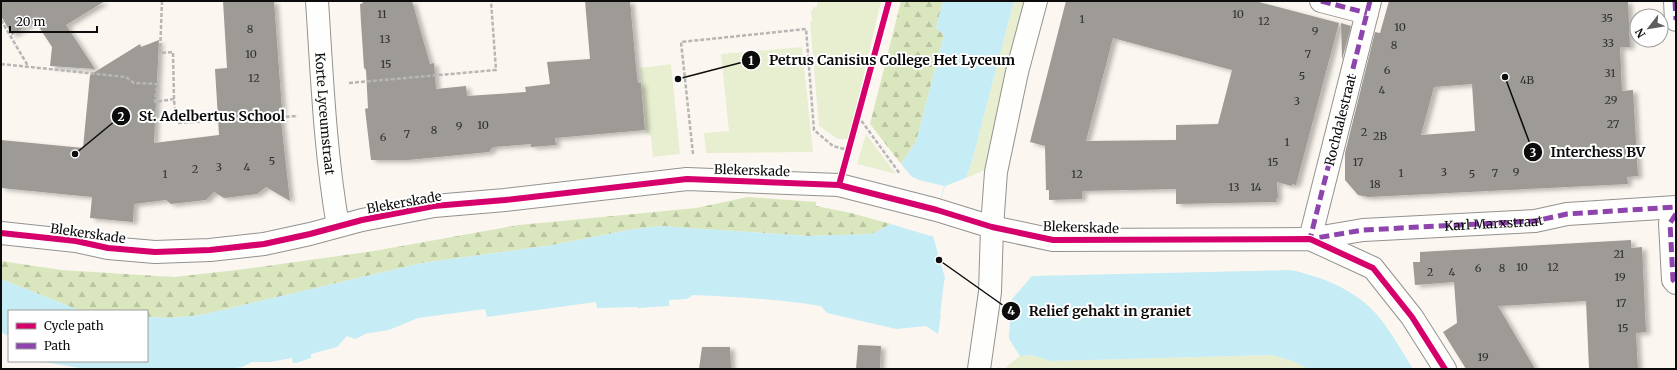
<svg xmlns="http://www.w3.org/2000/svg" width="1677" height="370" font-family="Merriweather,serif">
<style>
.grass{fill:#e8efd0}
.forest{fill:url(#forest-firs)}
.water{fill:#c6ecf5}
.pier{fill:#fbf7f0}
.building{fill:#9e9a96;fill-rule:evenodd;filter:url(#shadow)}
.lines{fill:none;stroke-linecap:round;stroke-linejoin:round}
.minor-casing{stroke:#94928f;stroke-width:24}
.path{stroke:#b7b6b5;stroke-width:2.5;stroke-dasharray:4 2;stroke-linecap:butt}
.minor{stroke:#fefefd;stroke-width:22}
.quiet{stroke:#8e44ad;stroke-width:5;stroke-dasharray:10 5;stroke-linecap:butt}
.cycleway-casing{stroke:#fff;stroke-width:8}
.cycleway{stroke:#d6006c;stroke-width:6}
.labels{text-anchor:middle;stroke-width:4;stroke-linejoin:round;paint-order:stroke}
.number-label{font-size:11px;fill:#30302e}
.street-label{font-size:13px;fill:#0c0c0c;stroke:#fff}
.leader{fill:none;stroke:#0c0c0c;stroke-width:1.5}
.callout-dot{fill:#0c0c0c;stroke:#fff;stroke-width:1.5}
.mark-label{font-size:12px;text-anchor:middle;font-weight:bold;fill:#fff}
.callout-label{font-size:14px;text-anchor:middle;font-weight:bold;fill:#0c0c0c;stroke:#fff;stroke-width:4;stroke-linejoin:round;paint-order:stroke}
</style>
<defs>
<pattern id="forest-firs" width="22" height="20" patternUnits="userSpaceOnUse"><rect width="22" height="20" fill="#dae7be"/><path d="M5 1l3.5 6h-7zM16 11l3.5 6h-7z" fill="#bac5a2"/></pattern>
<filter id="shadow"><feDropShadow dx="4.5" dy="2.5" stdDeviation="2" flood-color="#0004"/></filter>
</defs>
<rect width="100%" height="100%" fill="#fbf7f0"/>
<g class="grass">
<polygon points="836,1 881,1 849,139 838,139 819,126 810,22 812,22 811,11 813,10 813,7 817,7 817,2"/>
<polygon points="1014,1 1028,1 985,170 966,178 972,161"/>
<polygon points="802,47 813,152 706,153 704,133 729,131 721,54"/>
<polygon points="671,64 680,154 653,157 651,136 647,134 646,131 640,68"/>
<polygon points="866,134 896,174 857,164"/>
<polygon points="1031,355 1051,361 1271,355 1293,361 1308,369 1007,369 1006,367 1020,356"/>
</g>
<g class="forest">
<polygon points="901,1 943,1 936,28 944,35 916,142 901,164 870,124"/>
<polygon points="748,197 816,202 816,206 851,213 891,224 872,234 808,236 659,226 628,230 553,245 422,263 201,315 170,318 147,317 147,311 92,311 76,309 1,279 1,261 62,270 174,277 237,270 374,251 519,225 696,208"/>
</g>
<g class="water">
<path d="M943,1H1014L972,161L966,178L945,186L930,235L933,236L945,278L944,282L1012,299L1032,276L1291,270C1326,278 1361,292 1383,322C1394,337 1403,353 1413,369H1308L1293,361L1271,355L1051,361L1031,355L1020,356L1009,339V334L941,315L938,334L926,326L896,329L827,313L821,306C778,299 736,297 693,295L687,299L669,300V306L638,308L637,307L597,308L596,302L487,317L485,309L418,318L389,330L364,334V335L355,339L347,336L337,347L311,354V358L296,363H293L292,358L270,362H252L242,367L228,369H86L38,361H147V317L170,318L201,315L422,263L553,245L628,230L659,226L808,236L872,234L891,224L901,227L916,178L912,177L901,164L916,142L944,35L936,28Z"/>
<polygon points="1,279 76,309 92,311 9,311 9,336 8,336 1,332"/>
</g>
<g class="pier">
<polygon points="915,179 944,186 931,236 900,227"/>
<polygon points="944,282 1012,297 1009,335 940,315"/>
</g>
<g class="building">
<polygon points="1,1 105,1 66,25 95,69 50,66 52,47 35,21 12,35 1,16"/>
<polygon points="223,1 274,1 282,110 280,112 290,201 266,187 257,194 224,198 214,192 206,200 171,204 166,200 134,204 133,222 90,218 92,197 1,188 1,140 83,148 90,75 140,44 141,47 159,40 154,143 219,135 215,69 227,68"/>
<polygon points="362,1 412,1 430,64 434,63 436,89 466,86 467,96 526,92 525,87 550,84 547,62 590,59 585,1 630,1 636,67 638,83 641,83 645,130 555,138 556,145 531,147 531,144 493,147 489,152 408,160 371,160 365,109 368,108 366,70 364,68 361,23 360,4 363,3"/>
<path d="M1066,1H1255L1339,23L1296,185L1292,184V186L1277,182L1278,198H1276V202L1176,204V189L1082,191V199L1049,200V190H1046L1045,146L1030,142ZM1113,38L1232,70L1218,124L1176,125V140L1086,141Z"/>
<path d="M1389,1H1628L1630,47H1620L1622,91L1633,90L1638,176L1627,177L1628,184L1368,197L1358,195L1345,180V153L1375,32L1380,33ZM1472,84L1475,131L1421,135L1434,87Z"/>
<polygon points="1341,23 1351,26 1342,60"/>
<polygon points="1631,240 1631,248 1642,247 1646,332 1636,333 1638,369 1589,369 1586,301 1498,306 1535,369 1466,369 1443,332 1457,323 1454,282 1415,285 1413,262 1420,262 1420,252"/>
<polygon points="858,345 881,346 880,369 856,369"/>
<polygon points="702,347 730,347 731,369 699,369"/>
</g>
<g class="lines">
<g class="minor-casing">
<g id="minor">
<path id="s1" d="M317,1C322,76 325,152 338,226"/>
<polyline points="1321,1 1367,13"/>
<path id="s2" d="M1370,1L1310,239L1363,230L1535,221L1567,214L1676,207"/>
<polyline points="1675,1 1676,20"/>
<polyline points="1676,214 1670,223 1673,280 1676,283"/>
<polyline points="1,233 76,241 108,248 155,252 210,250 264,244 310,234 362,220 434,206 505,200 687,179 839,185 937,210 992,227 1053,240 1310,239 1373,268 1412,317 1445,369"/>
<polyline points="979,369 990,292 992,227 996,172 1017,72 1036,1"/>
</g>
</g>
<g class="path">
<polyline points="162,1 160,53 173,52 174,99"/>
<polyline points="1,20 28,66"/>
<polyline points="1,64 126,77 134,83 157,84 155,102 174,99 176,123 298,116"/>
<polyline points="349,83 496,70 491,1"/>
<polyline points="858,116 900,174"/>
<polyline points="693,154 681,42 806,29 814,130 833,146 848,150"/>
</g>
<use href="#minor" class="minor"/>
<g class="quiet">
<polyline points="1321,1 1367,13"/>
<polyline points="1370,1 1310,239 1363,230 1535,221 1567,214 1676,207"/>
<polyline points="1675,1 1676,20"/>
<polyline points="1676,214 1670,223 1673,280 1676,283"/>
</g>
<g class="cycleway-casing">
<g id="cycleway">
<polyline points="839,185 889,1"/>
<polyline points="1,233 76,241 108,248 155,252 210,250 264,244 310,234 362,220 434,206 505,200 687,179 839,185 937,210 992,227 1053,240 1310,239 1373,268 1412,317 1445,369"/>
</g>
</g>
<use href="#cycleway" class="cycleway"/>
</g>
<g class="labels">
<g class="number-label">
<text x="382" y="18">11</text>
<text x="1238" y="18">10</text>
<text x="1607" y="22">35</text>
<text x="1082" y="23">1</text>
<text x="1264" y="25">12</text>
<text x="1400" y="31">10</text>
<text x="250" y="33">8</text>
<text x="1315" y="35">9</text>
<text x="385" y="43">13</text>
<text x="1608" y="47">33</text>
<text x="1394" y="49">8</text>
<text x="251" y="58">10</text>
<text x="1308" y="58">7</text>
<text x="386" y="68">15</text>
<text x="1387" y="74">6</text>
<text x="1610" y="77">31</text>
<text x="1302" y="80">5</text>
<text x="254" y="82">12</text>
<text x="1527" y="84">4B</text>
<text x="1382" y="94">4</text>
<text x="1611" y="104">29</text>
<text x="1297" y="105">3</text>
<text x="1613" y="128">27</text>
<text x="483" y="129">10</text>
<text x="459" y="130">9</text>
<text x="434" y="134">8</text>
<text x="1364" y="136">2</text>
<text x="407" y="138">7</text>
<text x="1380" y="140">2B</text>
<text x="383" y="141">6</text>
<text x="1287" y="146">1</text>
<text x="272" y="165">5</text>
<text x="1273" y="166">15</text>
<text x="1358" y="166">17</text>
<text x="219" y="171">3</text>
<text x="247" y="171">4</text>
<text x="195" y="173">2</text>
<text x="1444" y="176">3</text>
<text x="1516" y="176">9</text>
<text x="1401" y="177">1</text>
<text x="1495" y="177">7</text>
<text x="165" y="178">1</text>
<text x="1077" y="178">12</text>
<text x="1472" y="178">5</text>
<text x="1375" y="188">18</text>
<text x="1234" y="191">13</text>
<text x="1256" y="191">14</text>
<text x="1619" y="258">21</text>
<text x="1522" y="271">10</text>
<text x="1553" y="271">12</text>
<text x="1478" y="272">6</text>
<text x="1502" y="272">8</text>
<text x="1430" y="276">2</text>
<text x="1452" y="276">4</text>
<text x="1620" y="281">19</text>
<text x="1621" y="307">17</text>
<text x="1623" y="332">15</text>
<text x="1483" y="361">19</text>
</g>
<g class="street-label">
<text dy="5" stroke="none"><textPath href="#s1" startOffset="113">Korte Lyceumstraat</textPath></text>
<text transform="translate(1340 120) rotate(-76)" y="5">Rochdalestraat</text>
<text transform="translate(752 170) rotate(2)" y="5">Blekerskade</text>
<text transform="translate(404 202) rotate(-10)" y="5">Blekerskade</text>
<text dy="5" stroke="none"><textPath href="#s2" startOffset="430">Karl Marxstraat</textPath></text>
<text transform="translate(1081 227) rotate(2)" y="5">Blekerskade</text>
<text transform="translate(88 233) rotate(8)" y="5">Blekerskade</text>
</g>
</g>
<path class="leader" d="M678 79L751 60M75 154L121 116M1505 77L1533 152M939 260L1011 311"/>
<g class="callout-dot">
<circle cx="678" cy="79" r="4"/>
<circle cx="75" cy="154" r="4"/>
<circle cx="1505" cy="77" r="4"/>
<circle cx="939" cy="260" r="4"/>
<circle cx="751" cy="60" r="10"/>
<circle cx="121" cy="116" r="10"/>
<circle cx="1533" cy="152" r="10"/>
<circle cx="1011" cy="311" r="10"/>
</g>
<g class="mark-label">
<text x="751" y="65">1</text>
<text x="121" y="121">2</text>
<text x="1533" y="157">3</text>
<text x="1011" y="315">4</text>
</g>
<g class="callout-label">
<text x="892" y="65">Petrus Canisius College Het Lyceum</text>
<text x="212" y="121">St. Adelbertus School</text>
<text x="1598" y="157">Interchess BV</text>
<text x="1110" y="316">Relief gehakt in graniet</text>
</g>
<rect width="1677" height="370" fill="none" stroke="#0c0c0c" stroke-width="4"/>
<rect x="8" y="310" width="140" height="52" fill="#ffffff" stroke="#9e9e9e"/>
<rect x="16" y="323" width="20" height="6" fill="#d6006c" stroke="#9e9e9e"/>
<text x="44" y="330" font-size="12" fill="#0c0c0c">Cycle path</text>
<rect x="16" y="343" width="20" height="6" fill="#8e44ad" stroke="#9e9e9e"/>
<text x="44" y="350" font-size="12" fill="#0c0c0c">Path</text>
<g transform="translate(1649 28) rotate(239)"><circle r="19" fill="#ffffff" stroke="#9e9e9e"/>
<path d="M0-3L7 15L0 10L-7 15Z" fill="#605e5c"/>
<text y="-6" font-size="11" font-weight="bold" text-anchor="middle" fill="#0c0c0c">N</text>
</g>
<path d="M10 26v6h87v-6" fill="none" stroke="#0c0c0c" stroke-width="2"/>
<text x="16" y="26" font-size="12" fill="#0c0c0c" stroke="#ffffff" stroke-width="3" paint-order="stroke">20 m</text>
</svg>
